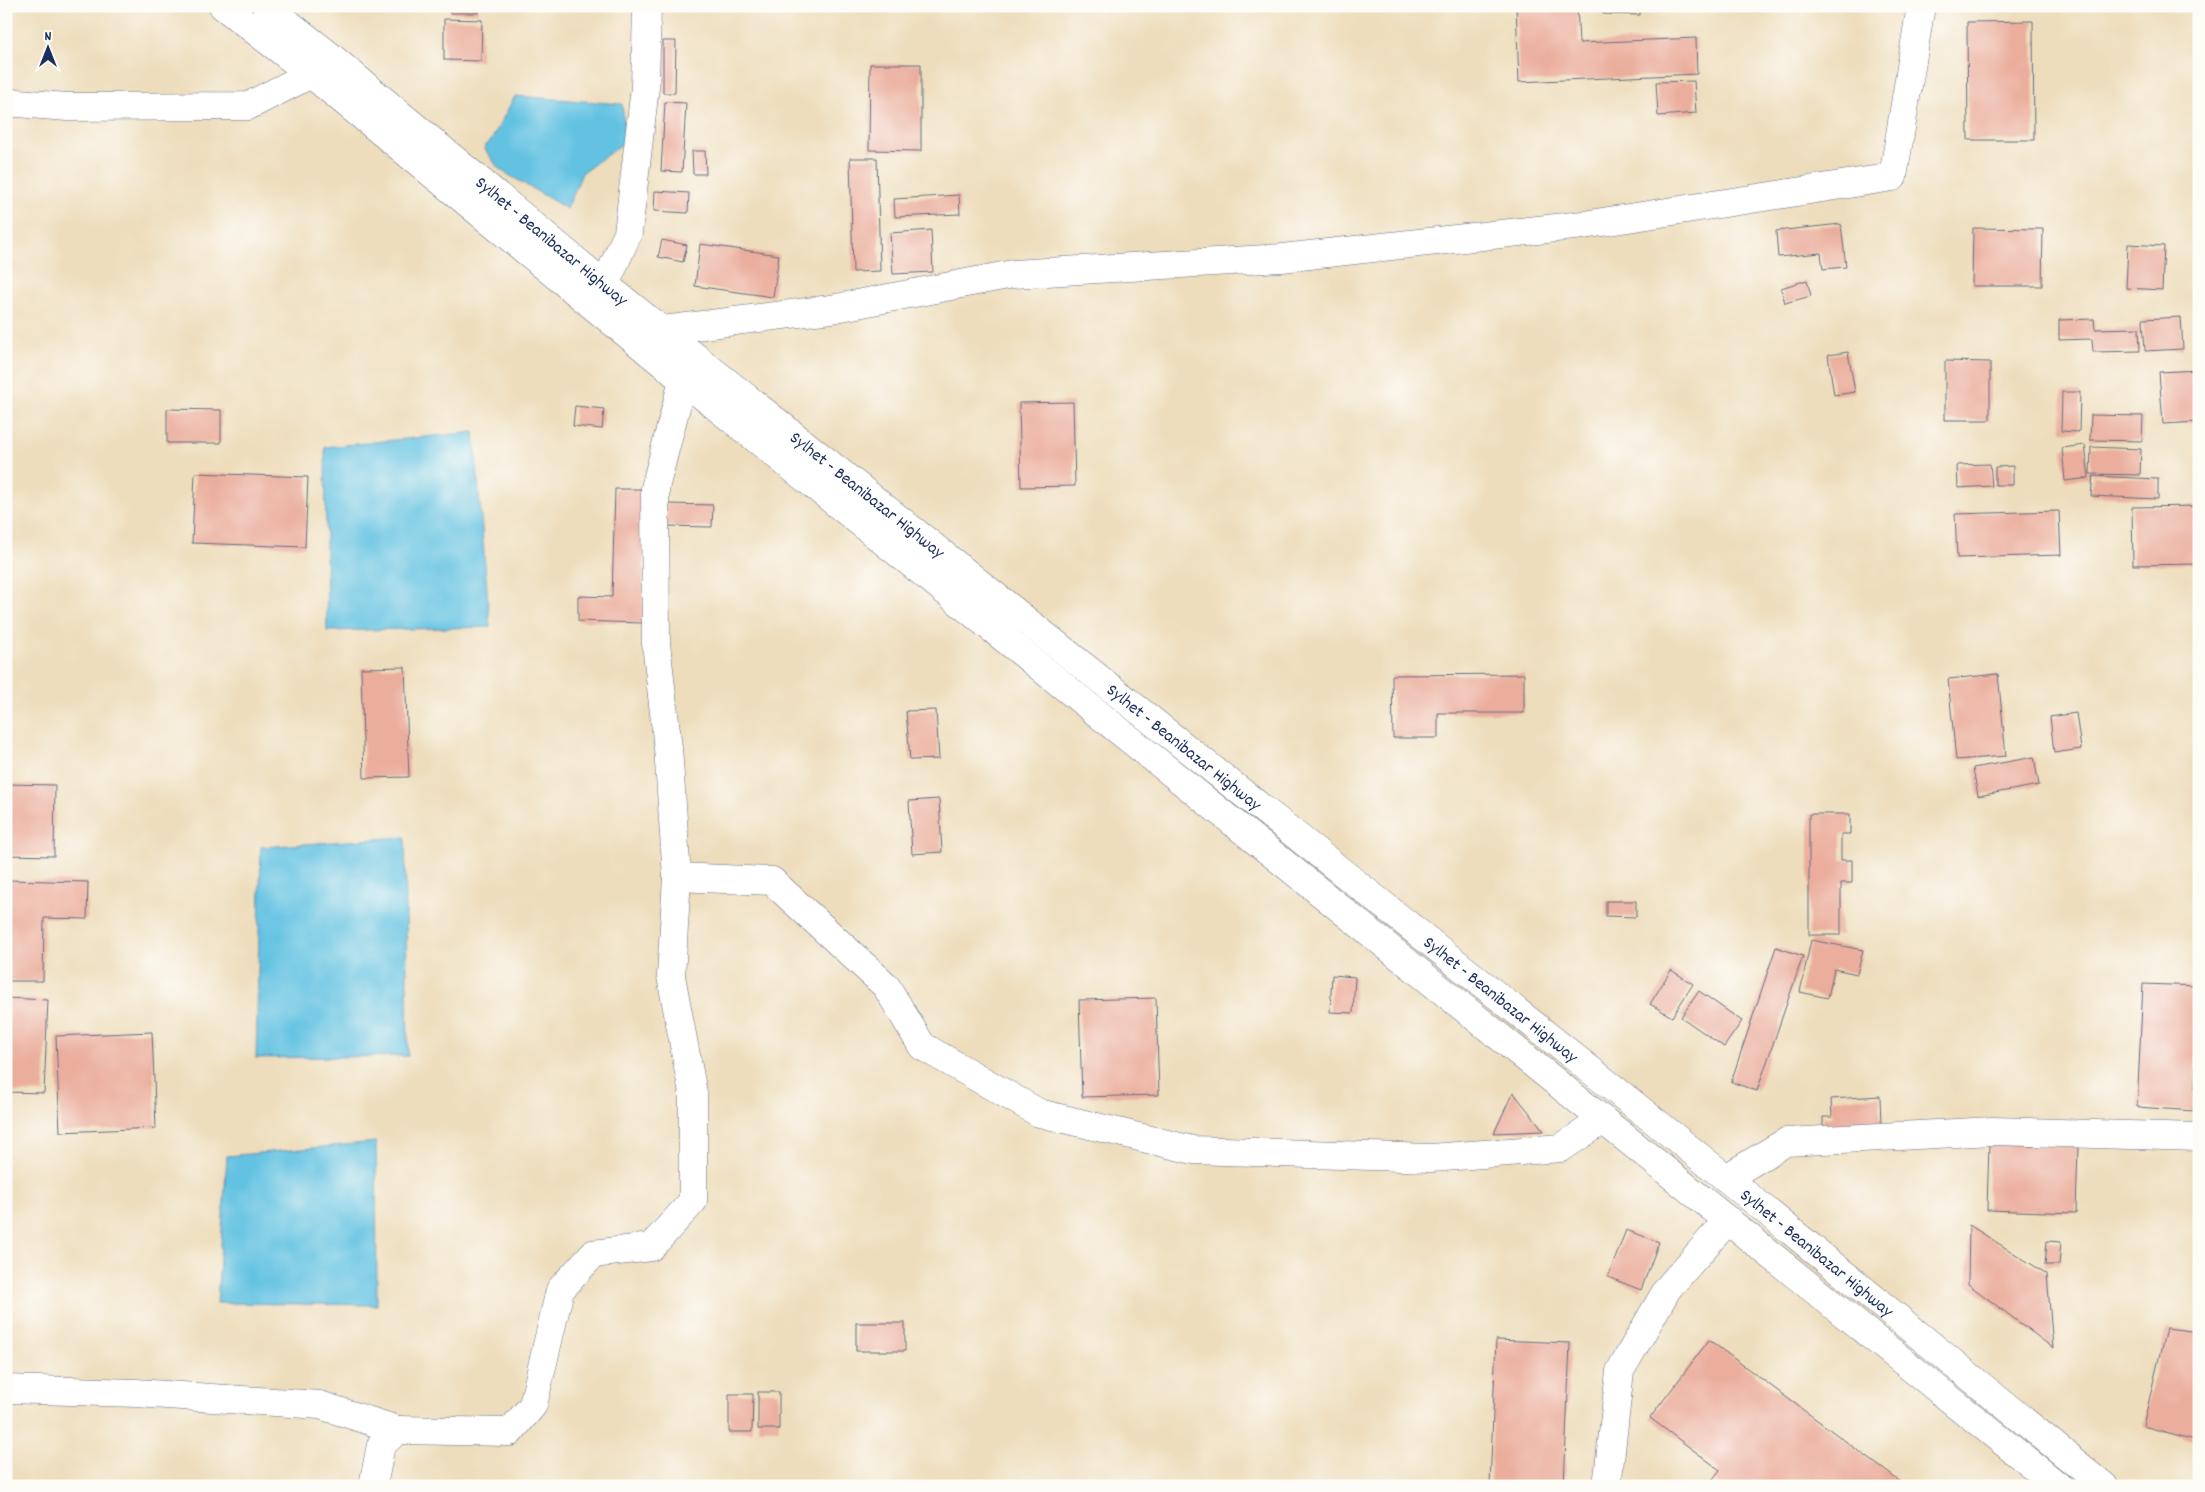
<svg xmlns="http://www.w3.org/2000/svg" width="2205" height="1492" font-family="Dekko,sans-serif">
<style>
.water{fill:#63c2e2;stroke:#3f78a0}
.building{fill:#ebae9d}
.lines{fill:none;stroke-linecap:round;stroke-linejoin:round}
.minor-casing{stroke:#656c7f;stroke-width:29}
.major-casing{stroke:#656c7f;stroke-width:29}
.minor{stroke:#fff;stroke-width:28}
.major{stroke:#fff;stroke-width:28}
.labels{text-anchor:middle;stroke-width:4;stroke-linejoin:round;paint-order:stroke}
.street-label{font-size:18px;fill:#1b2f5e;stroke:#fdfcf7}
</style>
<rect width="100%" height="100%" fill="#fdfcf7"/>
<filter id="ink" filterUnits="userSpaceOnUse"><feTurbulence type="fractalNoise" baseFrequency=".02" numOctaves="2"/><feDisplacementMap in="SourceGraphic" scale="10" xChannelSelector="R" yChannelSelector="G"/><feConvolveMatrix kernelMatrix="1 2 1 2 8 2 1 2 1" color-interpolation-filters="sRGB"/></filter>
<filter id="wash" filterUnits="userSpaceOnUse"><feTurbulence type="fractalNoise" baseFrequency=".0096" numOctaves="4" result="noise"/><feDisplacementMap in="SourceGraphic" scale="20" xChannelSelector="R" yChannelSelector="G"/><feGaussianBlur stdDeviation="1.12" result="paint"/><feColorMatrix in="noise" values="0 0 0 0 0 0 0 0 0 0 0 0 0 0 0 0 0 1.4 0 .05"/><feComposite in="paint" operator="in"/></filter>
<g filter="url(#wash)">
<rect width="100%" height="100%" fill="#eeddbc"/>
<g class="water">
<polygon points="515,96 622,104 626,141 582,173 567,209 499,169 484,148 492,139"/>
<polygon points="474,432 490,627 327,631 325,447"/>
<polygon points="405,837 408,1056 256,1058 261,847"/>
<polygon points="376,1142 377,1305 217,1303 227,1156"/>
</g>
<g id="blocks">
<g class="building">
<rect x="450" y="6" width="28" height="7"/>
<polygon points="1516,6 1577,6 1579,43 1696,38 1697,74 1519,82"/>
<polygon points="1603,6 1640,6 1640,15 1603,14"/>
<polygon points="444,19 482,20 481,61 444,60"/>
<polygon points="2033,21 2034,140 1968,140 1967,22"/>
<polygon points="663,41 676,41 675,93 663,93"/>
<polygon points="870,64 921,64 921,151 869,150"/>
<polygon points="1694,81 1696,113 1658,116 1656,82"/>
<polygon points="665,102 686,103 682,172 661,171"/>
<polygon points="692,151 705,151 706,174 693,174"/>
<polygon points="850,158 877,158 880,271 853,272"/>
<polygon points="655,191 689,193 688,213 654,211"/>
<polygon points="959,195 960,214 895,217 894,199"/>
<polygon points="1841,224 1846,267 1823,269 1821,253 1778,257 1776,231"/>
<polygon points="1973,228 2043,229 2042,286 1972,286"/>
<polygon points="931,230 933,272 893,274 890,233"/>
<polygon points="662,240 687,245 683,262 658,257"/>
<polygon points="700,244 779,255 773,297 695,286"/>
<polygon points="2128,244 2164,246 2162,290 2126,288"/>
<polygon points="1807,280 1811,296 1785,303 1781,288"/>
<polygon points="2181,317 2183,349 2145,351 2143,319"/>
<polygon points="2094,319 2095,329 2139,328 2140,351 2093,352 2092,339 2059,340 2059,320"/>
<polygon points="1848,352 1855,392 1834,395 1828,355"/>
<polygon points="1945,361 1990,362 1990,420 1945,420"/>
<polygon points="2199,370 2199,422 2163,424 2159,372"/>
<polygon points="2062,392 2080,392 2079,432 2061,431"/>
<polygon points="1073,402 1075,486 1021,487 1019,403"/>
<polygon points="575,406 604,409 602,429 573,426"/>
<polygon points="167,409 221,410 221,443 167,443"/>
<polygon points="2091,415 2143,416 2142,441 2090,440"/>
<polygon points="2085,445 2089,478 2065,481 2062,448"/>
<polygon points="2091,447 2141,449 2140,475 2090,474"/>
<polygon points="1990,464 1992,486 1958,488 1957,465"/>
<polygon points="2013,466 2013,485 1995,485 1995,467"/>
<polygon points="195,473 308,477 305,547 192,543"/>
<polygon points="2093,476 2158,479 2158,499 2091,496"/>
<polygon points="615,489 646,489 642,623 578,621 578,596 612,597"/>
<polygon points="666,504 713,505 712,527 666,526"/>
<polygon points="2199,506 2199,564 2133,565 2132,507"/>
<polygon points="2059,511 2061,555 1957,558 1955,514"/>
<polygon points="405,667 409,777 364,778 361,668"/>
<polygon points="1524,674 1524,713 1438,713 1438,738 1393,738 1392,675"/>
<polygon points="1998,674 2006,756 1956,760 1948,679"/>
<polygon points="936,710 939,759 910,760 906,711"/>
<polygon points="2076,713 2081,749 2054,753 2050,717"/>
<polygon points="2034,757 2039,785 1978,796 1973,768"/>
<polygon points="6,784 55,785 54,856 6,855"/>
<polygon points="939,799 942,852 912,854 909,801"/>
<polygon points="1809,814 1850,814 1850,834 1841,834 1841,860 1852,860 1852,883 1841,883 1841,935 1809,935"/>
<polygon points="6,880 88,882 87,919 44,918 43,981 6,981"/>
<polygon points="1606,901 1636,901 1636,917 1606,916"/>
<polygon points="1811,940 1863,950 1857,974 1834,969 1828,998 1800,992"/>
<polygon points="1776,947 1803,956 1757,1091 1731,1082"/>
<polygon points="1671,970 1693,984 1672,1017 1650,1004"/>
<polygon points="1332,975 1355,977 1353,1013 1330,1012"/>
<polygon points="2143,984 2199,986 2194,1111 2137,1107"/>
<polygon points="1699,991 1742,1021 1724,1047 1681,1017"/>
<polygon points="6,998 48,1000 44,1093 6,1092"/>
<polygon points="1156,998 1159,1095 1082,1097 1079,1000"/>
<polygon points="152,1032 156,1128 60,1132 56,1036"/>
<polygon points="1513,1092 1544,1131 1494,1133"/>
<polygon points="1880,1096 1881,1125 1823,1128 1823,1117 1832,1117 1831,1099"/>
<polygon points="1989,1143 2078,1146 2076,1213 1987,1210"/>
<polygon points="1969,1225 2047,1274 2053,1348 1968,1284"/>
<polygon points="1626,1230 1659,1242 1641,1290 1608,1277"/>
<polygon points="2047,1241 2061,1242 2059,1265 2045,1265"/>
<rect x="856" y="1323" width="49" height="28"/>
<polygon points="2166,1328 2199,1332 2199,1441 2143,1426"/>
<polygon points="1496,1340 1570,1343 1564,1486 1490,1486"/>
<polygon points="1709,1340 1906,1486 1720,1486 1712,1480 1720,1470 1650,1418"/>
<rect x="758" y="1392" width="21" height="37"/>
<polygon points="729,1394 753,1394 752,1432 729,1432"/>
</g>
</g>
</g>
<g filter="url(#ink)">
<use href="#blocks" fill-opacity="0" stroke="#656c7f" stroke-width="1"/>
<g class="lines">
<g class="minor-casing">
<g id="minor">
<polyline points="6,102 67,107 248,106 311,74"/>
<polyline points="605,285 628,233 645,87 647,6"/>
<polyline points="663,330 831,309 1013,274 1282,258 1583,225 1893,177 1921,6"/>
<polyline points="677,877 772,881 886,986 922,1046 1039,1113 1193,1150 1431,1158 1561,1148 1603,1120"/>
<polyline points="1726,1178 1786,1142 1993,1131 2199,1137"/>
<polyline points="6,1389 136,1393 320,1405 398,1430"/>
<polyline points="373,1486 381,1445 398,1430 510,1432 533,1405 560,1290 593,1254 651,1247 693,1201 693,1093 671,976 677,877 668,748 656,643 655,488 683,380"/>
<polyline points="1607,1486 1620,1371 1668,1288 1728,1220"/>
</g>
</g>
<g class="major-casing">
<g id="major">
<polyline points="223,6 311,74 683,380 2058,1486"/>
<path id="s1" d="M266,6L325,52L605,285L1726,1178L2104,1486"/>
</g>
</g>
<use href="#minor" class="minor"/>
<use href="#major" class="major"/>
</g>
</g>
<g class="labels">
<g class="street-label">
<text dy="6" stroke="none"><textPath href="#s1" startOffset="370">Sylhet - Beanibazar Highway</textPath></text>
<text dy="6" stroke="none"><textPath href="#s1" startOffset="775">Sylhet - Beanibazar Highway</textPath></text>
<text dy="6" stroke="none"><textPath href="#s1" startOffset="1180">Sylhet - Beanibazar Highway</textPath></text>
<text dy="6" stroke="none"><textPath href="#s1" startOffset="1585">Sylhet - Beanibazar Highway</textPath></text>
<text dy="6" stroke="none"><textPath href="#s1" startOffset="1990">Sylhet - Beanibazar Highway</textPath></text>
</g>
</g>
<rect width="2205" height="1492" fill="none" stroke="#fdfcf7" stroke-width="25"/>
<g transform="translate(48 48)" stroke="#fdfcf7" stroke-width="4" paint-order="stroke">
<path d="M0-4L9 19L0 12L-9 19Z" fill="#1b2f5e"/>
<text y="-8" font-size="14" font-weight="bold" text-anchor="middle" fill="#1b2f5e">N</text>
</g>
</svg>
